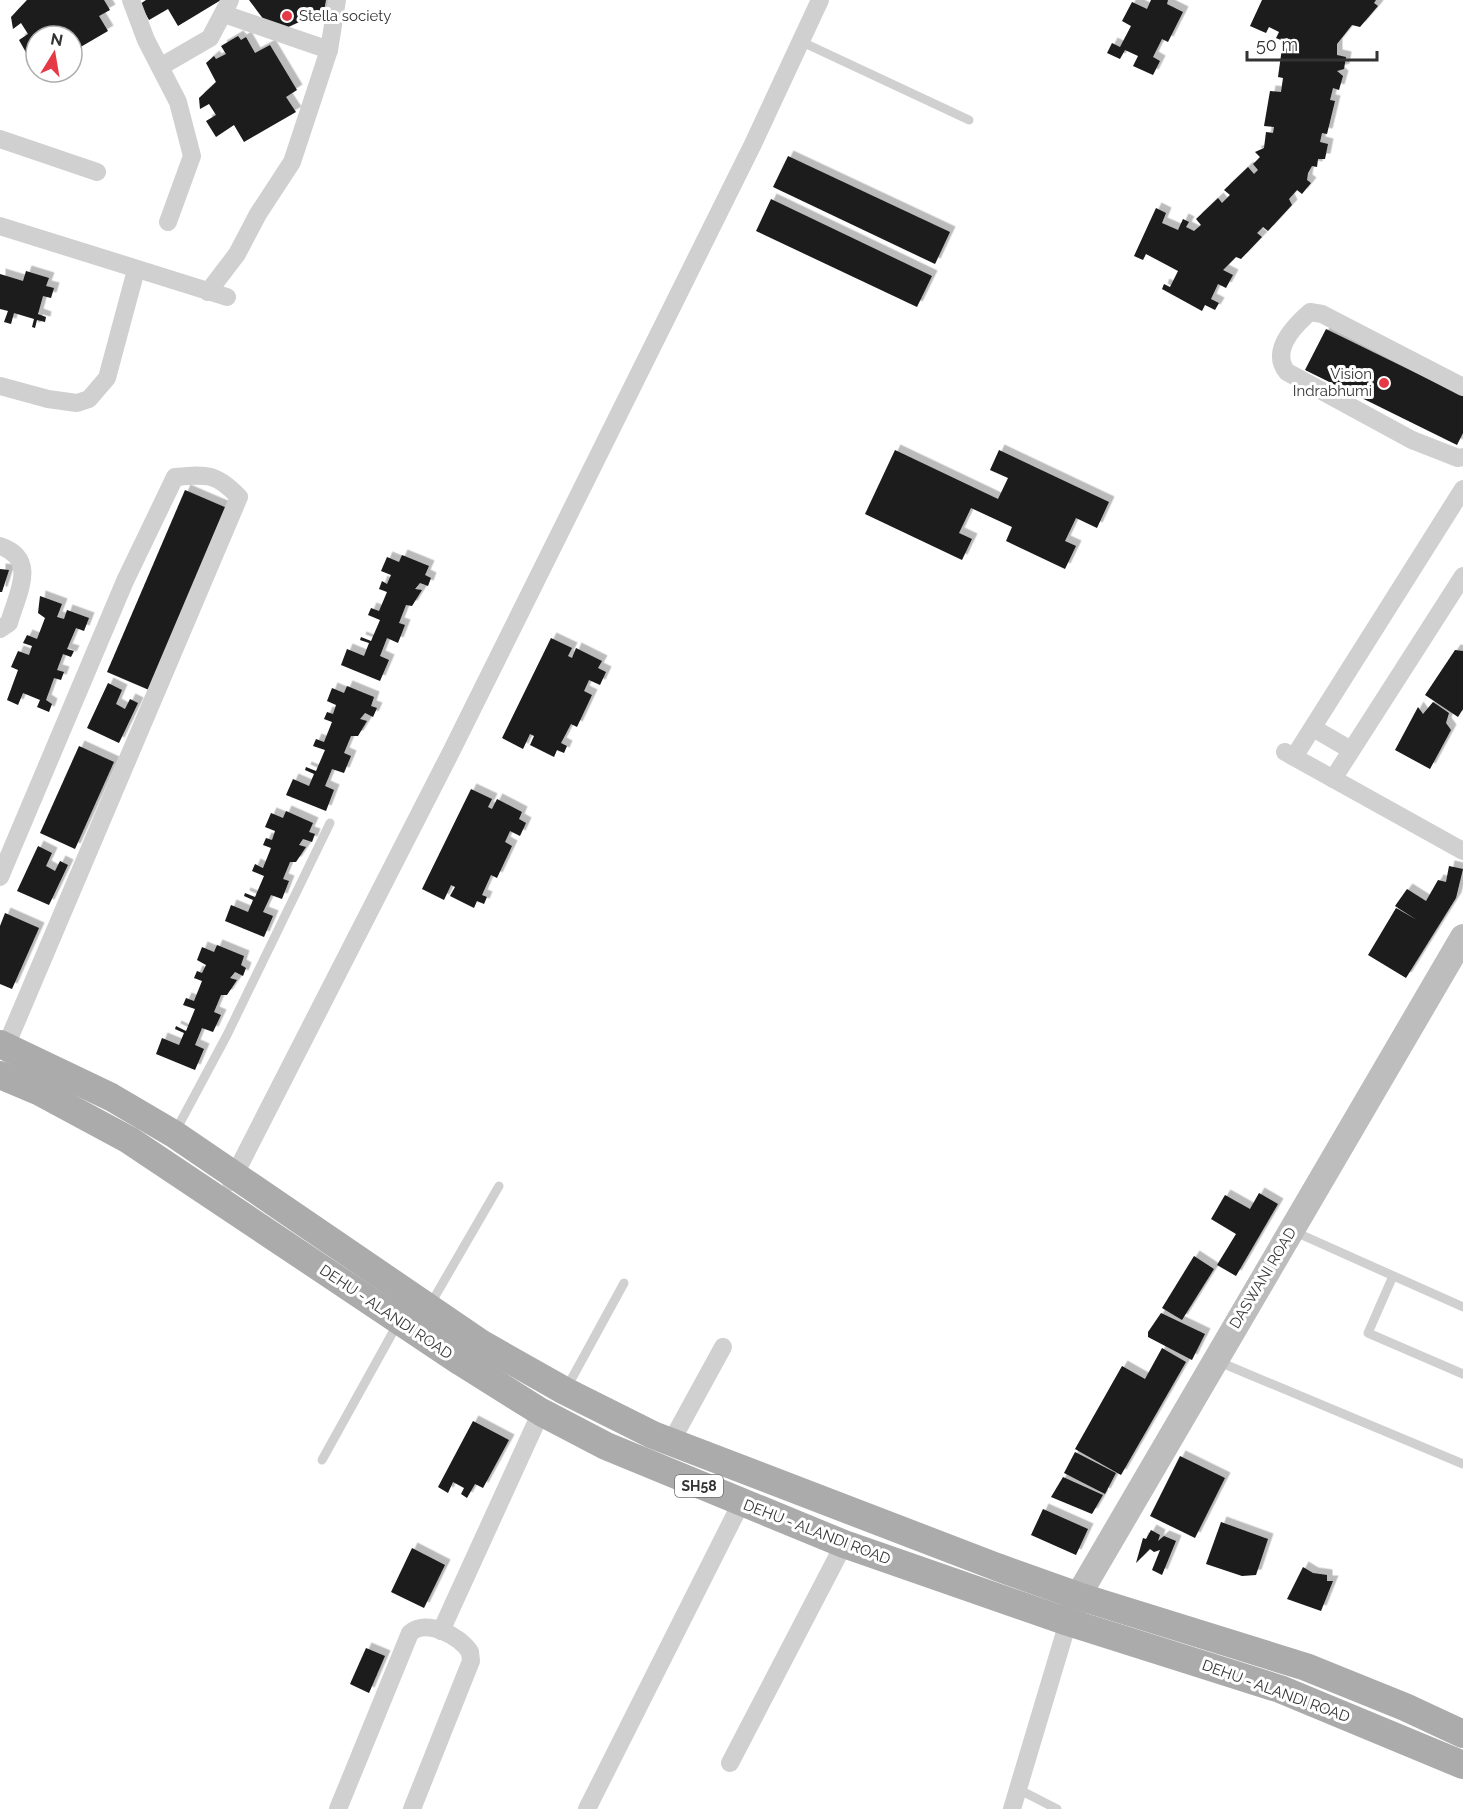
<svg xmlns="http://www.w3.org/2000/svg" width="1463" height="1809" font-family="Raleway,sans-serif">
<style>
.building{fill:#1a1a1a;filter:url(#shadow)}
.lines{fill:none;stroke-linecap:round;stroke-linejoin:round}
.lane{stroke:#d0d0d0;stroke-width:9}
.street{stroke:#d0d0d0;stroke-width:18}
.secondary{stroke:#bdbdbd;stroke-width:26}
.primary{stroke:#ababab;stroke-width:28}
.poi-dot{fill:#e63946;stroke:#fff;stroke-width:2}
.labels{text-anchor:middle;stroke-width:6;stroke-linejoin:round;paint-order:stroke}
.shield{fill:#fff;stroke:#707070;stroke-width:1.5}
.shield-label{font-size:14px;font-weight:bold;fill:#333}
.poi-label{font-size:15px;fill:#333;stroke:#fff;text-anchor:start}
.street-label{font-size:15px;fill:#333;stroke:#fff}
</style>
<defs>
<filter id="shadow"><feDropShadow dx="5.5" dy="-5.5" stdDeviation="0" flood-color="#0004"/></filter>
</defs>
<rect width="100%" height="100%" fill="#fff"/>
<g class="building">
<polygon points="27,0 104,0 110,10 99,16 108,31 72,52 72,36 36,36 36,51 28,56 19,40 28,34 21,23 13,29 11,17"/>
<polygon points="146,0 221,0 178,26 168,9 149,20 140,4"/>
<polygon points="249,0 326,0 324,11 286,28 264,20"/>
<polygon points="1151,0 1168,0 1167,4 1183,12 1168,42 1162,39 1153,57 1160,61 1153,75 1133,66 1138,56 1125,50 1120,59 1107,53 1112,43 1120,47 1131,26 1122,21 1132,2 1147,9"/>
<polygon points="1262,0 1376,0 1374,3 1378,6 1360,27 1352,25 1337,44 1337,55 1346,57 1344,69 1337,71 1343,76 1339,90 1333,88 1330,100 1335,101 1327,134 1322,133 1320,142 1328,144 1325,159 1318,159 1317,167 1312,166 1308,173 1307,180 1311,183 1302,194 1297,190 1289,199 1292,205 1268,231 1263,227 1257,233 1262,237 1241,259 1236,257 1223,270 1233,275 1226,288 1218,284 1211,299 1219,303 1215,310 1205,305 1202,311 1162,289 1164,284 1170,287 1178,271 1146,254 1143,260 1134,256 1156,208 1166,213 1162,223 1178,230 1183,219 1189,222 1186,227 1194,231 1201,225 1196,219 1218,198 1222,203 1230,195 1224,190 1248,167 1254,174 1258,170 1253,164 1260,157 1255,152 1264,148 1266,132 1273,133 1274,127 1264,126 1270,91 1281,92 1283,78 1278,77 1282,48 1291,49 1291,42 1287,38 1281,40 1276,38 1279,32 1269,27 1266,33 1250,26"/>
<polygon points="238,36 241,40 246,37 255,53 270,45 297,90 286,97 296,112 244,142 234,125 216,137 206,121 216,115 209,104 200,109 199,98 216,82 206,63 214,56 216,59 226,54 221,46"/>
<polygon points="788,156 950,232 935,264 773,187"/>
<polygon points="771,199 932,276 917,307 756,231"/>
<polygon points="26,271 49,278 46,286 54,288 51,298 43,296 38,314 46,317 45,322 37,320 35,328 32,327 34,319 14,313 11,324 4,322 8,311 0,309 0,274 23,281"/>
<polygon points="1326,329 1463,396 1463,433 1457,445 1305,370"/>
<polygon points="895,450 998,499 1008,478 990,470 999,450 1109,502 1097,528 1076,518 1065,541 1076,546 1065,569 1006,541 1012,527 971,508 959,533 972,539 962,560 865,514"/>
<polygon points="185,490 227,508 149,690 107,672"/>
<polygon points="402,555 429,566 425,575 431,578 428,586 420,583 415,589 422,590 412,606 406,605 399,623 405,625 398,643 387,638 380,656 389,660 380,681 341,665 347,649 364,656 369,643 360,640 361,637 371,641 380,620 368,615 371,608 379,611 387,592 379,589 382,581 387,584 391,575 381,571 387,557 399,562"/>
<polygon points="0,569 9,570 2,592 0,592"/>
<polygon points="40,596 62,604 57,617 64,619 67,610 89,618 84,631 76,628 67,649 74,651 71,657 63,654 57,670 64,672 61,680 54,678 46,700 52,704 49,712 37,707 40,700 23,693 18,705 7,700 18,670 11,667 18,651 29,655 32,646 23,643 27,635 37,639 45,618 38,613"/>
<polygon points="551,638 572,648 568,656 572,658 576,648 602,661 598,668 606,672 600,685 589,680 584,691 592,695 577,727 571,724 561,743 567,746 564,753 557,750 554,757 530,745 534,736 530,734 523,749 502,738"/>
<polygon points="1455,650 1463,651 1463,709 1458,717 1425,695"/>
<polygon points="108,683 122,690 116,704 125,709 130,699 138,703 119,743 87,728"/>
<polygon points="347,686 374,697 371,706 377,708 373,717 365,713 360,719 367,721 358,736 351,736 344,753 351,756 344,773 332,769 325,786 334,790 326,811 286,795 293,779 309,786 314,774 305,770 306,767 316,771 325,750 313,746 316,739 324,742 332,722 324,719 327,712 333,714 336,705 327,701 332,688 344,693"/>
<polygon points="1433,702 1449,713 1446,723 1451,730 1430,769 1395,750 1418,707 1423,714"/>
<polygon points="79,746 114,762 75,849 40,833"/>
<polygon points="471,789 492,799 488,807 492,809 497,799 522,812 519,819 526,823 520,836 510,831 505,842 512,846 497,878 491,875 482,895 487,897 484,904 477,901 474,908 450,896 455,887 451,885 444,900 422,889"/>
<polygon points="286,811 313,823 309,832 315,834 312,842 303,839 299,845 306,847 296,862 290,862 283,879 289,881 282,899 271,895 263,912 273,916 264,937 225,921 231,905 248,912 253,900 244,896 245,893 255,897 264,876 252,871 255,864 263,868 271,848 263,845 266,838 272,840 275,831 265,827 271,813 283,818"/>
<polygon points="38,846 52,853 46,866 55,871 60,861 68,865 49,905 17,891"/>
<polygon points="1449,866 1463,869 1456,898 1406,978 1368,955 1396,908 1417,920 1395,906 1407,889 1426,901 1438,880 1446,882"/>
<polygon points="5,913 39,928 12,989 0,984 0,926"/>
<polygon points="217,945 244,956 241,965 246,968 243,976 235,972 230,978 237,980 227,995 221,995 214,1012 221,1015 213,1032 202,1028 195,1045 204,1049 195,1070 156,1054 162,1038 179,1045 184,1033 175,1029 176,1026 186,1031 195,1009 183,1005 186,998 194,1001 202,981 194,978 197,971 202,973 206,965 197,960 202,947 214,952"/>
<polygon points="1259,1193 1278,1204 1236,1276 1217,1265 1236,1234 1211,1219 1225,1195 1250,1209"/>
<polygon points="1194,1256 1214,1269 1182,1320 1162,1308"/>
<polygon points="1161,1313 1205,1334 1192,1360 1148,1337 1148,1332"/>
<polygon points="1162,1348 1186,1362 1121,1475 1075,1449 1122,1366 1145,1379"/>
<polygon points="473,1421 509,1440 483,1488 475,1484 467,1498 461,1494 464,1488 453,1482 448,1493 438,1487"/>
<polygon points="1075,1452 1116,1473 1105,1494 1064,1473"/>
<polygon points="1180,1456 1225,1478 1195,1538 1150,1516"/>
<polygon points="1063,1477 1103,1495 1092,1514 1051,1497"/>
<polygon points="1043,1509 1088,1529 1076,1555 1031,1535"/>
<polygon points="1221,1522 1268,1539 1256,1575 1242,1576 1206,1564"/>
<polygon points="1151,1530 1160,1535 1158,1541 1164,1536 1176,1541 1162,1575 1152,1570 1160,1550 1154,1552 1150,1549 1136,1563 1143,1538 1146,1539"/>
<polygon points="412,1548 445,1565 424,1608 391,1592"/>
<polygon points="1303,1567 1313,1573 1327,1575 1327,1581 1333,1581 1321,1611 1287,1599"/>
<polygon points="366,1648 385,1656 369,1693 350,1684"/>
</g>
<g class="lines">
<g class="lane">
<polyline points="800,41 969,120"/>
<polyline points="175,1132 227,1035 330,823"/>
<polyline points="1293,1231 1463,1307"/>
<polyline points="1393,1276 1368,1333 1463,1374"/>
<polyline points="430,1305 499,1186"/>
<polyline points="1217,1361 1463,1464"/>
<polyline points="566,1389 624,1283"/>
<polyline points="322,1460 398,1323"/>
<polyline points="1018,1789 1057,1809"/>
</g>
<g class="street">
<polyline points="131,0 146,40 178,102 192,156 168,222"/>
<polyline points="224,14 329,50"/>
<polyline points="160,67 210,38 230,0"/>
<polyline points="0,139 97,172"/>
<polyline points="0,226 227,297"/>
<polyline points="208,292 237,254 258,214 292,162 329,50 337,0"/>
<polyline points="0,386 48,399 77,403 89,399 107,378 136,270"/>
<path d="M1463,387L1322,314L1310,312C1294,326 1270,351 1287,372L1412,440L1458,458L1463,457"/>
<path d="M0,546C39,559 17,594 9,623L0,629"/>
<polyline points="1313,728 1351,750"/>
<polyline points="1285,752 1463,851"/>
<polyline points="1294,757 1463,489"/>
<polyline points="1333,779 1463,576"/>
<path d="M0,877L125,581L175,477C207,474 216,473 239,497L6,1046"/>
<polyline points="231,1182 451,752 753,144 820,0"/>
<polyline points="671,1442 723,1347"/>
<polyline points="441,1631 541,1412"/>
<polyline points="730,1763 844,1544"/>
<path d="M338,1809L410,1633C426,1618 460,1636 470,1652L471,1661L412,1809"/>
<polyline points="587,1809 741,1503"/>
<polyline points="1012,1809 1068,1622"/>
</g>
<polyline class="secondary" points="1071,1614 1078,1596 1463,937"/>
<g class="primary">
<polyline points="0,1044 111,1097 174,1134 482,1344 565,1391 653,1435 997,1567 1078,1596 1306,1667 1405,1707 1463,1734"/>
<polyline points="0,1075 38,1091 129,1140 461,1362 541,1412 606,1446 844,1544 1068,1622 1280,1689 1463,1765"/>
</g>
</g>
<g class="poi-dot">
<circle cx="287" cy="16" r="6"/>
<circle cx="1384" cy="383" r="6"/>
</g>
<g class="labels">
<rect class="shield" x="675" y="1475" width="48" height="22" rx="4.5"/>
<g class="shield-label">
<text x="699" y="1491">SH58</text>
</g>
<g class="poi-label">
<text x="299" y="21">Stella society</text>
<text x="1372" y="379" text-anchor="end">Vision<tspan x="1372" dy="17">Indrabhumi</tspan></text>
</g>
<g class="street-label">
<text transform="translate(1263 1278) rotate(-59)" y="5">DASWANI ROAD</text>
<text transform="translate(386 1312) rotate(34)" y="5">DEHU - ALANDI ROAD</text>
<text transform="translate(817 1532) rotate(21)" y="5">DEHU - ALANDI ROAD</text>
<text transform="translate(1276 1691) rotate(20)" y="5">DEHU - ALANDI ROAD</text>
</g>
</g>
<g transform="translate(54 54) rotate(11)"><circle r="28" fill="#ffffff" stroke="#adadad" stroke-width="1.5"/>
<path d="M0-4.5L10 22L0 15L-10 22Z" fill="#e63946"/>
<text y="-9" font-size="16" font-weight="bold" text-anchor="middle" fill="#333333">N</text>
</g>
<path d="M1247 51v9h130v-9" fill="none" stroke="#333333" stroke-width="3"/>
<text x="1256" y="51" font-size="18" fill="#333333" stroke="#ffffff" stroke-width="4.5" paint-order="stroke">50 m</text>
</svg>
